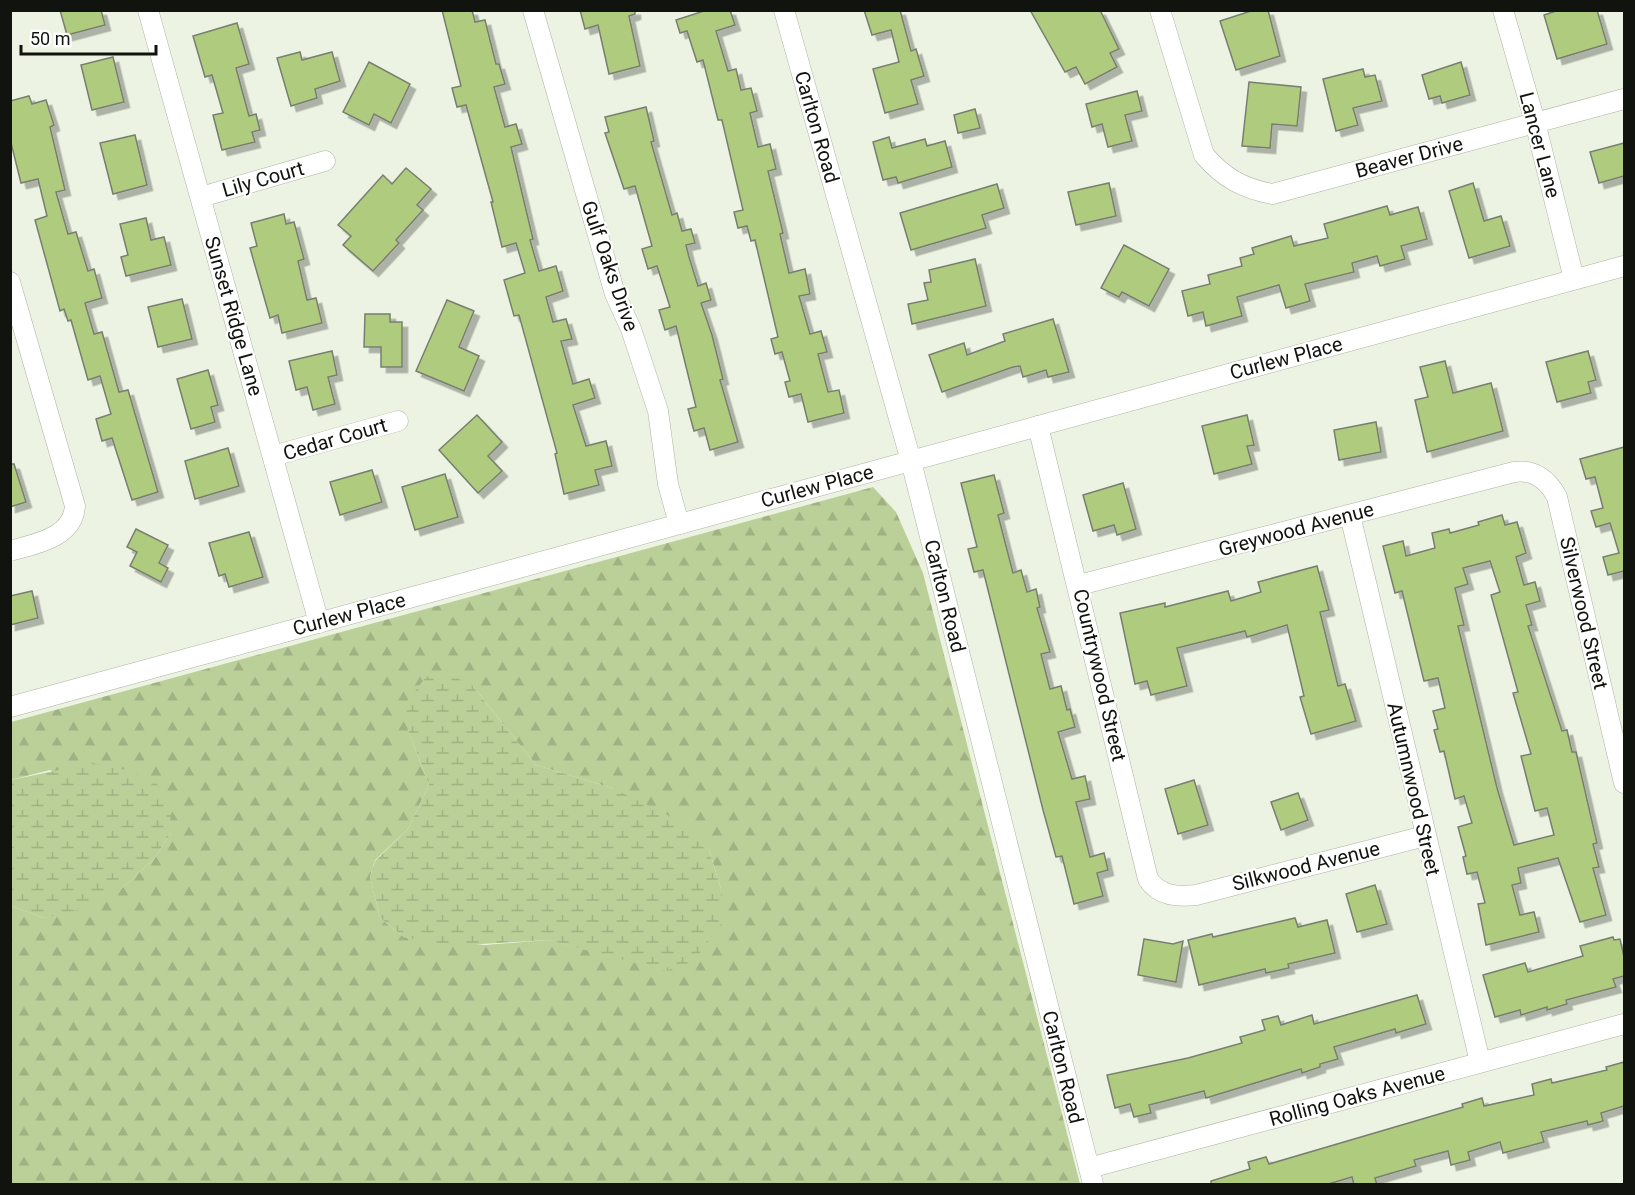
<svg xmlns="http://www.w3.org/2000/svg" width="1635" height="1195" font-family="Roboto,sans-serif">
<style>
.forest{fill:url(#forest-firs);fill-rule:evenodd}
.wetland{fill:url(#wetland-marsh)}
.building{fill:#afcb7d;stroke:#797f70;stroke-width:1.5;fill-rule:evenodd;filter:url(#shadow)}
.lines{fill:none;stroke-linecap:round;stroke-linejoin:round}
.minor-casing{stroke:#acb3a2;stroke-width:21}
.minor{stroke:#fff;stroke-width:20}
.labels{text-anchor:middle;stroke-width:4.5;stroke-linejoin:round;paint-order:stroke}
.street-label{font-size:20px;fill:#11140e;stroke:#fff}
</style>
<defs>
<pattern id="forest-firs" width="22" height="20" patternUnits="userSpaceOnUse" patternTransform="scale(1.5)"><rect width="22" height="20" fill="#bbd099"/><path d="M5 1l3.5 6h-7zM16 11l3.5 6h-7z" fill="#a0b283"/></pattern>
<pattern id="wetland-marsh" width="20" height="14" patternUnits="userSpaceOnUse" patternTransform="scale(1.5)"><rect width="20" height="14" fill="#bbd099"/><path d="M1 5h8M5 5V1M11 12h8M15 12V8" fill="none" stroke="#a0b283"/></pattern>
<filter id="shadow"><feDropShadow dx="5.5" dy="5.5" stdDeviation="0" flood-color="#0004"/></filter>
</defs>
<rect width="100%" height="100%" fill="#ecf3e2"/>
<path class="forest" d="M873,487L896,512L923,573L1080,1184H11V906L44,918L121,889L153,860L171,833L50,770L11,780V722ZM473,686L536,765L612,788L709,850L721,889V924L624,959L548,940L485,945L404,937L380,918L370,877L375,860L408,829L429,785L408,730Z"/>
<g class="wetland">
<polygon points="441,671 472,685 536,765 612,788 688,825 709,850 721,889 721,924 694,961 666,971 548,940 450,946 404,937 380,918 370,877 375,861 408,829 429,785 408,730 404,705 426,677"/>
<polygon points="92,763 126,770 156,782 170,809 171,833 153,860 121,889 89,907 44,918 11,906 11,780"/>
</g>
<g class="building">
<polygon points="60,10 101,10 105,25 67,35"/>
<polygon points="442,10 472,10 475,22 485,20 496,64 499,64 505,84 494,87 505,127 516,124 522,144 511,147 533,239 530,240 539,271 556,266 563,291 546,297 553,322 566,319 572,339 561,341 573,384 589,379 595,398 573,405 586,446 606,441 612,466 595,470 599,485 564,494 555,454 557,453 519,315 514,316 504,280 525,273 516,243 502,247 491,202 493,202 466,105 457,107 452,88 461,86"/>
<polygon points="580,10 635,10 635,14 629,16 640,66 609,74 598,25 585,29"/>
<polygon points="707,10 730,10 735,25 716,31 728,71 736,69 741,90 751,88 757,111 750,113 758,147 770,144 776,169 768,171 783,233 780,234 789,273 805,269 810,294 799,296 810,334 821,331 827,352 818,354 828,392 839,390 844,413 808,422 801,394 789,397 785,382 790,381 782,352 775,354 771,339 778,337 755,240 751,241 747,226 738,228 734,212 743,210 722,120 718,120 703,60 697,62 687,31 680,33 676,20"/>
<polygon points="864,10 900,10 911,51 916,49 924,76 911,80 918,104 885,113 873,69 899,62 891,30 872,35"/>
<polygon points="1030,10 1100,10 1119,49 1110,53 1117,67 1085,84 1076,67 1065,72"/>
<polygon points="1254,10 1268,10 1280,56 1236,70 1220,21"/>
<polygon points="1559,10 1597,10 1607,44 1557,59 1544,15"/>
<polygon points="237,23 249,64 236,68 249,116 256,114 260,130 252,132 255,142 222,150 213,115 223,113 212,75 205,77 193,36"/>
<polygon points="300,52 302,60 332,52 340,81 315,89 317,98 291,106 277,58"/>
<polygon points="113,57 124,102 92,110 81,65"/>
<polygon points="369,62 410,84 391,123 374,114 369,125 343,112"/>
<polygon points="1461,62 1470,95 1442,103 1440,96 1429,99 1422,75"/>
<polygon points="1363,69 1365,77 1375,75 1382,101 1353,108 1358,125 1336,131 1323,79"/>
<polygon points="1249,82 1301,87 1297,126 1272,124 1270,148 1242,146"/>
<polygon points="1137,91 1142,111 1125,115 1132,141 1108,147 1102,124 1092,127 1086,104"/>
<polygon points="29,96 32,104 46,100 54,125 50,127 65,190 56,192 68,234 76,232 88,271 94,269 102,298 85,303 94,334 102,332 119,392 128,390 158,492 132,500 112,438 102,441 96,419 111,414 100,376 88,380 71,320 68,321 64,309 60,311 35,220 47,216 38,179 21,183 10,139 10,101"/>
<polygon points="646,107 654,141 651,142 672,215 677,213 682,231 691,229 695,243 686,245 689,257 698,286 706,283 711,300 701,303 712,335 723,379 720,380 738,442 710,450 704,428 694,431 688,409 696,407 676,326 665,330 659,310 670,307 657,266 648,269 642,249 652,246 635,186 624,189 605,133 609,132 605,117"/>
<polygon points="975,109 980,128 958,133 954,115"/>
<polygon points="135,135 147,185 113,194 100,143"/>
<polygon points="889,137 892,148 925,139 927,146 945,141 952,167 898,183 896,177 883,180 873,142"/>
<polygon points="1624,143 1624,176 1599,183 1590,152"/>
<polygon points="406,168 431,189 417,205 423,210 396,240 399,243 373,271 343,245 351,236 338,225 383,175 392,184"/>
<polygon points="1109,183 1116,216 1076,225 1068,192"/>
<polygon points="1473,183 1484,221 1501,216 1510,246 1469,258 1449,191"/>
<polygon points="997,184 1004,208 982,215 986,228 911,250 900,213"/>
<polygon points="1387,206 1390,215 1418,207 1427,239 1401,246 1405,259 1380,266 1377,256 1352,263 1354,272 1305,284 1310,301 1286,308 1279,285 1237,297 1242,316 1206,326 1203,312 1188,316 1182,291 1210,284 1208,275 1242,266 1240,258 1254,254 1252,248 1291,236 1294,246 1328,238 1324,224"/>
<polygon points="284,214 286,224 294,222 304,259 298,261 307,300 316,298 322,323 282,333 278,315 270,318 250,248 257,246 251,223"/>
<polygon points="146,218 151,240 164,237 171,265 126,276 121,257 128,255 120,224"/>
<polygon points="1124,245 1169,269 1149,306 1122,292 1119,297 1101,288"/>
<polygon points="975,259 986,306 912,324 908,304 928,300 924,283 931,282 929,270"/>
<polygon points="182,299 192,339 158,347 148,307"/>
<polygon points="447,300 474,311 459,347 479,356 464,391 416,371"/>
<polygon points="365,314 390,314 390,322 402,322 402,367 381,367 381,347 364,347"/>
<polygon points="1053,319 1069,372 1048,377 1046,370 1023,377 1020,366 1013,367 942,392 929,355 964,343 967,355 1005,341 1003,334"/>
<polygon points="332,351 337,375 328,377 335,404 313,410 307,387 296,390 289,361"/>
<polygon points="1588,351 1596,380 1588,382 1591,393 1557,402 1546,362"/>
<polygon points="1445,361 1453,393 1491,383 1503,431 1427,452 1415,400 1428,397 1420,367"/>
<polygon points="208,370 218,405 211,407 215,422 191,429 177,379"/>
<polygon points="477,415 502,442 488,456 502,471 478,493 439,450"/>
<polygon points="1247,415 1254,445 1247,446 1252,464 1214,474 1202,426"/>
<polygon points="1376,422 1381,452 1339,460 1334,430"/>
<polygon points="1624,447 1624,571 1608,575 1603,557 1619,553 1610,523 1596,527 1591,511 1603,508 1595,477 1586,479 1580,459"/>
<polygon points="228,448 239,486 195,499 185,461"/>
<polygon points="10,464 14,464 26,502 10,507"/>
<polygon points="372,470 382,502 340,515 330,482"/>
<polygon points="445,474 458,517 415,530 402,487"/>
<polygon points="994,475 1004,513 998,515 1013,573 1021,570 1027,592 1036,589 1040,607 1037,608 1050,652 1041,654 1050,689 1061,686 1067,710 1070,709 1075,727 1058,732 1072,779 1085,776 1090,799 1076,802 1090,857 1104,853 1108,870 1097,873 1103,896 1074,904 1062,856 1056,857 1043,810 983,570 974,572 968,549 977,547 961,483"/>
<polygon points="1123,483 1136,529 1117,535 1114,525 1093,531 1083,495"/>
<path d="M1502,515L1505,525L1517,522L1526,553L1516,557L1524,585L1535,582L1540,601L1526,605L1532,625L1528,626L1562,731L1567,730L1572,752H1576L1597,843L1593,844L1599,867L1593,868L1606,915L1580,922L1558,858L1518,868L1521,883L1512,885L1520,915L1534,912L1539,932L1486,945L1478,904L1485,903L1477,872L1467,874L1463,857L1466,856L1458,827L1472,823L1464,796L1455,799L1444,751L1440,752L1434,730L1438,729L1433,711L1445,708L1438,678L1424,681L1402,591L1395,593L1383,546L1403,541L1406,556L1435,548L1432,533L1449,529L1450,533L1479,525L1478,522ZM1490,561L1500,592L1491,595L1518,692L1513,693L1531,754L1521,756L1535,811L1547,808L1554,835L1514,845L1497,788L1458,626L1464,625L1455,588L1468,584L1463,568Z"/>
<polygon points="136,529 168,545 159,563 168,568 161,582 130,566 137,552 127,547"/>
<polygon points="249,532 263,577 229,587 225,574 219,576 209,543"/>
<polygon points="1317,566 1329,610 1320,612 1338,686 1345,684 1356,721 1311,734 1300,697 1304,696 1287,625 1247,637 1245,631 1177,648 1187,686 1151,695 1147,681 1135,684 1120,613 1165,603 1165,607 1228,591 1231,601 1261,592 1258,582"/>
<polygon points="32,591 38,618 10,625 10,596"/>
<polygon points="1194,780 1208,825 1178,834 1165,789"/>
<polygon points="1298,793 1308,820 1281,830 1271,802"/>
<polygon points="1375,885 1387,924 1357,932 1346,894"/>
<polygon points="1295,918 1298,927 1327,920 1335,953 1288,964 1289,968 1266,973 1265,969 1199,985 1188,940 1212,934 1213,937"/>
<polygon points="1613,937 1614,940 1620,939 1624,957 1624,976 1613,979 1616,987 1566,1000 1567,1004 1547,1010 1547,1007 1521,1015 1520,1010 1495,1017 1483,975 1525,963 1528,972 1583,956 1580,946"/>
<polygon points="1144,939 1173,944 1183,941 1176,982 1138,975"/>
<polygon points="1417,995 1426,1024 1396,1033 1395,1029 1334,1047 1338,1059 1320,1064 1320,1067 1302,1073 1301,1069 1206,1098 1204,1091 1149,1105 1151,1113 1134,1117 1130,1104 1115,1108 1107,1075 1188,1058 1242,1043 1240,1037 1265,1030 1262,1020 1278,1016 1281,1025 1312,1015 1314,1024"/>
<polygon points="1624,1062 1624,1106 1601,1113 1603,1121 1588,1125 1587,1121 1541,1132 1544,1142 1503,1153 1500,1142 1468,1152 1470,1160 1451,1165 1448,1151 1414,1160 1416,1166 1375,1178 1377,1185 1354,1185 1352,1177 1325,1185 1211,1185 1211,1181 1250,1169 1248,1162 1266,1157 1269,1164 1463,1107 1462,1104 1482,1098 1484,1106 1534,1095 1532,1084 1551,1079 1552,1083 1607,1070 1606,1067"/>
</g>
<g class="lines">
<g class="minor-casing">
<g id="minor">
<polyline points="148,10 319,623"/>
<polyline points="533,10 615,294 631,329 658,411 668,484 679,524"/>
<polyline points="784,10 911,461 1093,1184"/>
<path d="M1160,10L1204,155C1224,178 1242,188 1272,194L1624,99"/>
<polyline points="1503,10 1535,122 1574,279"/>
<polyline points="201,197 325,161"/>
<path d="M10,282L75,506C73,538 35,544 10,551"/>
<path d="M1038,426L1148,879C1159,896 1177,897 1196,895L1425,836"/>
<polyline points="273,456 398,421"/>
<polyline points="1350,515 1480,1062"/>
<path d="M1079,585L1514,472C1534,469 1548,480 1557,497L1624,783"/>
<polyline points="10,707 1624,266"/>
<polyline points="1089,1168 1624,1024"/>
</g>
</g>
<use href="#minor" class="minor"/>
</g>
<g class="labels">
<g class="street-label">
<text transform="translate(817 127) rotate(74)" y="7">Carlton Road</text>
<text transform="translate(1540 145) rotate(75)" y="7">Lancer Lane</text>
<text transform="translate(1409 157) rotate(-15)" y="7">Beaver Drive</text>
<text transform="translate(263 179) rotate(-16)" y="7">Lily Court</text>
<text transform="translate(610 266) rotate(71)" y="7">Gulf Oaks Drive</text>
<text transform="translate(234 316) rotate(74)" y="7">Sunset Ridge Lane</text>
<text transform="translate(1286 358) rotate(-15)" y="7">Curlew Place</text>
<text transform="translate(335 439) rotate(-16)" y="7">Cedar Court</text>
<text transform="translate(817 486) rotate(-15)" y="7">Curlew Place</text>
<text transform="translate(1296 529) rotate(-15)" y="7">Greywood Avenue</text>
<text transform="translate(945 596) rotate(76)" y="7">Carlton Road</text>
<text transform="translate(1584 613) rotate(77)" y="7">Silverwood Street</text>
<text transform="translate(349 614) rotate(-15)" y="7">Curlew Place</text>
<text transform="translate(1100 675) rotate(77)" y="7">Countrywood Street</text>
<text transform="translate(1414 789) rotate(77)" y="7">Autumnwood Street</text>
<text transform="translate(1306 866) rotate(-14)" y="7">Silkwood Avenue</text>
<text transform="translate(1063 1067) rotate(76)" y="7">Carlton Road</text>
<text transform="translate(1357 1096) rotate(-15)" y="7">Rolling Oaks Avenue</text>
</g>
</g>
<rect width="1635" height="1195" fill="none" stroke="#11140e" stroke-width="24"/>
<path d="M21 45v9h135v-9" fill="none" stroke="#11140e" stroke-width="3"/>
<text x="30" y="45" font-size="18" fill="#11140e" stroke="#ffffff" stroke-width="4.5" paint-order="stroke">50 m</text>
</svg>
